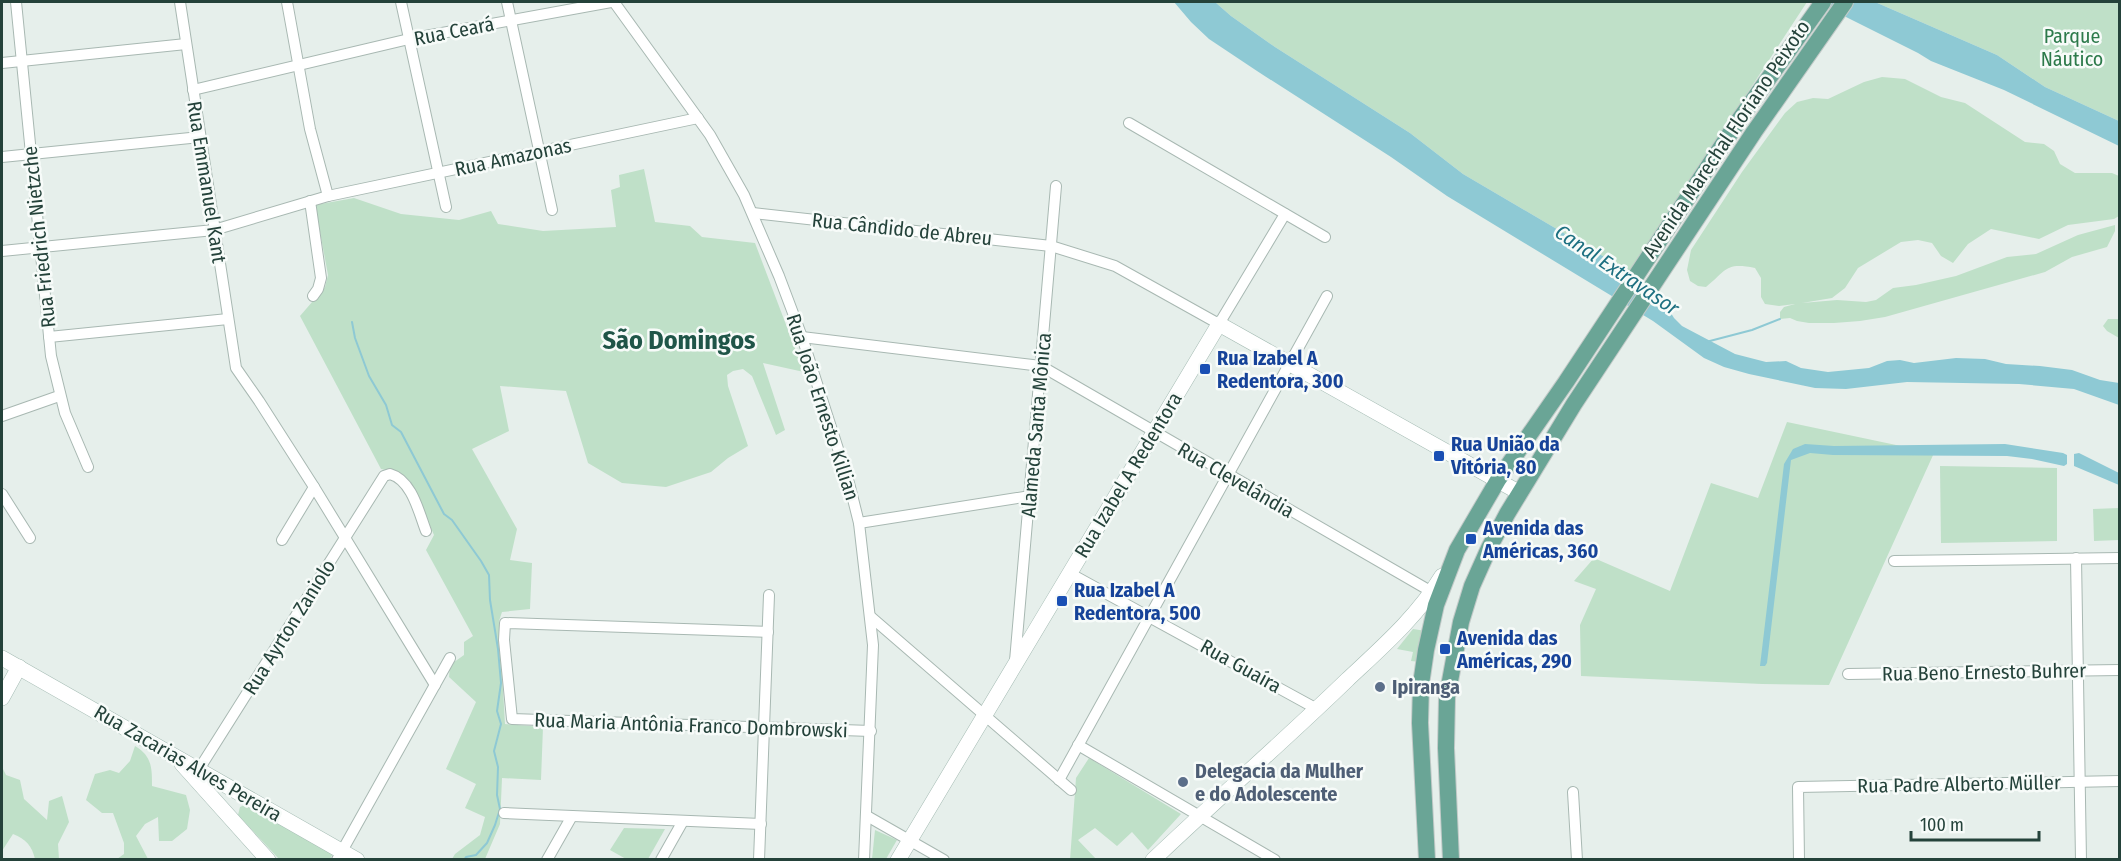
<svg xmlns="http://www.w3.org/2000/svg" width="2121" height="861" font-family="'Fira Sans Condensed',sans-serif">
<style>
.green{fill:#bfe0c8}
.water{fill:#8ec9d4}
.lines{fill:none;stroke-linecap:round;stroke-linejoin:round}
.stream{stroke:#8ec9d4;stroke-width:2}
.street-casing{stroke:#a8b8b2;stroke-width:12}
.secondary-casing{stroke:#a4bbb3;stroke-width:16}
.primary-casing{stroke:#c2cac8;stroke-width:18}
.street{stroke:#fff;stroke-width:10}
.secondary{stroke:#fff;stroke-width:15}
.primary{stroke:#6aa596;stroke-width:16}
.transit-dot{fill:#1a4fb4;stroke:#f7fbf9;stroke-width:2}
.service-dot{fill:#5c6f8a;stroke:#f7fbf9;stroke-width:2}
.labels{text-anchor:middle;stroke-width:5;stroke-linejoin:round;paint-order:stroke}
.street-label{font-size:20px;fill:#24423a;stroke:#f7fbf9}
.park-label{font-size:20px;fill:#2d7a4b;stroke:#f7fbf9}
.transit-label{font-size:20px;font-weight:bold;fill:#164399;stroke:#f7fbf9;text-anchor:start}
.service-label{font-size:20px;font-weight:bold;fill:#4e5e75;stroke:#f7fbf9;text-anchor:start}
.water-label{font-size:21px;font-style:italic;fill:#1c6f80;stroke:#f7fbf9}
.district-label{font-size:26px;font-weight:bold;fill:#1f5548;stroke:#f7fbf9}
</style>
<rect width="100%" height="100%" fill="#e6efeb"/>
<g class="green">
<polygon points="1215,2 1807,2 1630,272 1463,174 1410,133 1275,47 1231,16"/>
<polygon points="1875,2 2119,2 2119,121 2045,87 1997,55"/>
<path d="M1882,77L1905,79L1941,97L1965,103L2025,142L2044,144L2054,151L2060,164L2075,173H2112L2119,176V216L2114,219L2068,225L2039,239L1991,229L1968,244L1953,263L1941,256L1932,243L1918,240L1901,242L1858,268L1845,288L1832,298L1802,303L1837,300L1866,302L1876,300L1893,288L1916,285L1956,276L2007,257L2036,254L2078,235L2115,225V231L2107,247L2072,257L2045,272L1885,317L1860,321L1834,323H1809L1797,321L1790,318L1780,319V312L1784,307L1795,304L1779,306L1765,304L1761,297V278L1755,268C1725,262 1727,270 1706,287L1698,286L1690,281L1687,270L1691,250L1742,172L1785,113L1797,102L1813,98L1828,99L1864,82Z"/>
<polygon points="644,169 655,222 690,226 702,237 755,243 804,372 763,363 785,430 776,435 752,376 743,369 733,371 727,375 728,386 748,446 728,458 711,472 666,487 622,483 588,463 566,391 500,386 509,431 472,449 517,529 510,560 532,563 530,609 502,612 499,621 505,724 543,727 541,780 502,778 500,824 485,859 452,859 455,854 480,835 485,817 465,808 476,784 446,769 476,702 449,677 450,665 464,655 464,642 473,636 426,550 434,535 410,481 399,472 381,469 300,316 325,287 328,275 315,205 354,198 401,214 459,220 491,211 498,224 543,231 616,227 611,190 620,187 619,175"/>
<polygon points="2108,319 2119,319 2119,338 2107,331 2103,326"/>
<polygon points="1787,422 1934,453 1829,685 1762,684 1581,676 1580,625 1596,589 1574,581 1594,558 1670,591 1711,483 1758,498"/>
<polygon points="1940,466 2057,468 2057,541 1941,543"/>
<polygon points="2119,508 2119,540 2094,541 2093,509"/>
<polygon points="1413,629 1426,631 1420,662 1411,661 1413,652 1397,649"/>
<path d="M135,746C152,756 152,768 152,786L186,795L190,810L187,829L172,841H159L158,817L145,824L136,836L148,859H117L124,854V843L113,813H102L86,800L95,774L110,770L119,773L130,761Z"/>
<polygon points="1089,758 1181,814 1148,850 1132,832 1117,846 1095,828 1078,840 1096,859 1070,860 1076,778"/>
<path d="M2,767L6,775L20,780L24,799L47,820L49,801L62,796L69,822L58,844L59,859H35C32,846 26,839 13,834L2,851Z"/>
<polygon points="247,804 334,852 330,859 279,859 238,815 240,807"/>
<polygon points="624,828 665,829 648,859 626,859 610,850"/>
<polygon points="875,830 897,840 886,859 872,859"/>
</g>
<g class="water">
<polygon points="1174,2 1215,2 1231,16 1275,47 1410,133 1463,174 1630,272 1658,292 1674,318 1682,326 1735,354 1766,362 1786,361 1801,368 1828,372 1869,368 1887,361 1900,360 1914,363 1956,358 1985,359 2006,364 2040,366 2072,370 2100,380 2119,383 2119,405 2074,389 2019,384 1907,382 1846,389 1815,388 1749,374 1724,367 1704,358 1653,321 1447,196 1391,157 1257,71 1209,39 1191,22"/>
<polygon points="1816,2 1875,2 1997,55 2045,87 2119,121 2119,146 2004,90 1931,61 1918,53"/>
<polygon points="1805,444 1834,446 2005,444 2063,453 2067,455 2067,464 2064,466 2032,459 2007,456 1833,455 1810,453 1791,460 1767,663 1765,666 1760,666 1784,464 1793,449"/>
<polygon points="2079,453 2119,473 2119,485 2074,466 2074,454"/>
</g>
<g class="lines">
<g class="stream">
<polyline points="352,322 355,338 369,376 386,405 392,425 401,432 444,514 452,520 481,561 489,575 490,600 498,649 501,683 497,711 501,724 494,751 498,767 497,795 500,809 495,825 487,843 476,855 466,857 464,860"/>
<polyline points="1706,342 1752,330 1780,319"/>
</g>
<g class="street-casing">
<g id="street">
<polyline points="16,2 51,356 65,413 88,467"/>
<polyline points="180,2 236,368 259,401 314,487 435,685"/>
<polyline points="287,2 310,129 328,196"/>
<polyline points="401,2 446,207"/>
<polyline points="507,2 552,210"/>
<polyline points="614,2 710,135 744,195 779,276 802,337 849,483 859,523 873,645 864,860"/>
<polyline points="2,63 186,44"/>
<polyline points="193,90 409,39 611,2"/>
<polyline points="1129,123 1325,237"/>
<polyline points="2,157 200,137"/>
<polyline points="310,201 321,278 318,289 313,296"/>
<polyline points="753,213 1051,246 1115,266 1219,324 1285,214"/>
<polyline points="2,251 214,230 328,196 698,118"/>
<polyline points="49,337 228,319"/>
<polyline points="802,337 1041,366 1432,592"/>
<polyline points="2,416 59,396"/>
<polyline points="2,494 30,538"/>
<polyline points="859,523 1030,496"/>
<polyline points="282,540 314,487"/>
<polyline points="2076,558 2081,860"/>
<polyline points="1894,561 2120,558"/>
<polyline points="1069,573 1317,709"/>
<polyline points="871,617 1071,790"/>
<polyline points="768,632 505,623 504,640 512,719 871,731"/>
<polyline points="1015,661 1056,186"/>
<polyline points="1848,674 2120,670"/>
<polyline points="1078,745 1275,860"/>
<path d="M196,774L384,476L390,474C412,480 419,513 426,531"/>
<polyline points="1059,780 1327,296"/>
<polyline points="1573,792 1577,860"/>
<polyline points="504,813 761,824"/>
<polyline points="867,816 944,860"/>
<polyline points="337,860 450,658"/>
<polyline points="547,860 572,816"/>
<polyline points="661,860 683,821"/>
<polyline points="759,860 769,595"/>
<polyline points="1799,860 1798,787 2120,781"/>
</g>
</g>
<g class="secondary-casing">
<g id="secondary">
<polyline points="2,658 357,860"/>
<polyline points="2,698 19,667"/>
<polyline points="182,764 268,860"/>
<polyline points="898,860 1219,324 1520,493"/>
<path d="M1153,860C1217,799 1284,741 1347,680C1381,648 1417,617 1442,576"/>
</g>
</g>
<g class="primary-casing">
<g id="primary">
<polyline points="1427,860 1420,723 1421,684 1426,650 1436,605 1457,550 1498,480 1566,382 1739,120 1823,2"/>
<polyline points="1451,860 1446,748 1447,697 1461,622 1472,586 1489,548 1507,514 1574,404 1754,132 1845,2"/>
</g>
</g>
<use href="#street" class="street"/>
<use href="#secondary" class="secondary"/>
<use href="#primary" class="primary"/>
</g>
<g class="transit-dot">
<rect x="1199" y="363" width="12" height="12" rx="3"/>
<rect x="1433" y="450" width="12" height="12" rx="3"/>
<rect x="1465" y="533" width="12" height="12" rx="3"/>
<rect x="1056" y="595" width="12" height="12" rx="3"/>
<rect x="1439" y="643" width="12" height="12" rx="3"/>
</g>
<g class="service-dot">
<circle cx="1380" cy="687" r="6"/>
<circle cx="1183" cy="782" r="6"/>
</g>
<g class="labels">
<g class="street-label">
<text transform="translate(454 31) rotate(-11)" y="7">Rua Ceará</text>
<text transform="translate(1726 139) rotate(-56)" y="7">Avenida Marechal Floriano Peixoto</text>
<text transform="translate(513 157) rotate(-12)" y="7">Rua Amazonas</text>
<text transform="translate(207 182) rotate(81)" y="7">Rua Emmanuel Kant</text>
<text transform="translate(902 229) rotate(6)" y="7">Rua Cândido de Abreu</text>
<text transform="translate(39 237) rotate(-96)" y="7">Rua Friedrich Nietzche</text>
<text transform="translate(823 407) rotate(72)" y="7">Rua João Ernesto Killian</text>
<text transform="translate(1036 425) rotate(-85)" y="7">Alameda Santa Mônica</text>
<text transform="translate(1128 475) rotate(-59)" y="7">Rua Izabel A Redentora</text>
<text transform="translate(1236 480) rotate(30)" y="7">Rua Clevelândia</text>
<text transform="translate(289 627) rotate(-58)" y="7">Rua Ayrton Zaniolo</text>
<text transform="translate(1241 666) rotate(29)" y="7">Rua Guaíra</text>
<text transform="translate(1984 672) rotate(-1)" y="7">Rua Beno Ernesto Buhrer</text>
<text transform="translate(691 725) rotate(2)" y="7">Rua Maria Antônia Franco Dombrowski</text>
<text transform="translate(188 763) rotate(30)" y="7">Rua Zacarias Alves Pereira</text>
<text transform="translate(1959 784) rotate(-1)" y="7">Rua Padre Alberto Müller</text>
</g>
<g class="park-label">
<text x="2072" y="43">Parque<tspan x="2072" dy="23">Náutico</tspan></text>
</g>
<g class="transit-label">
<text x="1217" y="365">Rua Izabel A<tspan x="1217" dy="23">Redentora, 300</tspan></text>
<text x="1451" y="451">Rua União da<tspan x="1451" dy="23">Vitória, 80</tspan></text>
<text x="1483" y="535">Avenida das<tspan x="1483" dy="23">Américas, 360</tspan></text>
<text x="1074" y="597">Rua Izabel A<tspan x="1074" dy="23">Redentora, 500</tspan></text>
<text x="1457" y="645">Avenida das<tspan x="1457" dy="23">Américas, 290</tspan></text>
</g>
<g class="service-label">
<text x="1392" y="694">Ipiranga</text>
<text x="1195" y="778">Delegacia da Mulher<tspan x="1195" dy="23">e do Adolescente</tspan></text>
</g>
<g class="water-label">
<text transform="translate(1617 270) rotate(34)" y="7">Canal Extravasor</text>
</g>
<g class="district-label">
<text x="679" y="349">São Domingos</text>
</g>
</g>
<rect width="2121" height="861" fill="none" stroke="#24423a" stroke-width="6"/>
<path d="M1911 831v9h128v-9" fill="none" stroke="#24423a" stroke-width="3"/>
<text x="1920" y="831" font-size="18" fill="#24423a" stroke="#f7fbf9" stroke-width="4.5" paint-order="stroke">100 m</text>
</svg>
